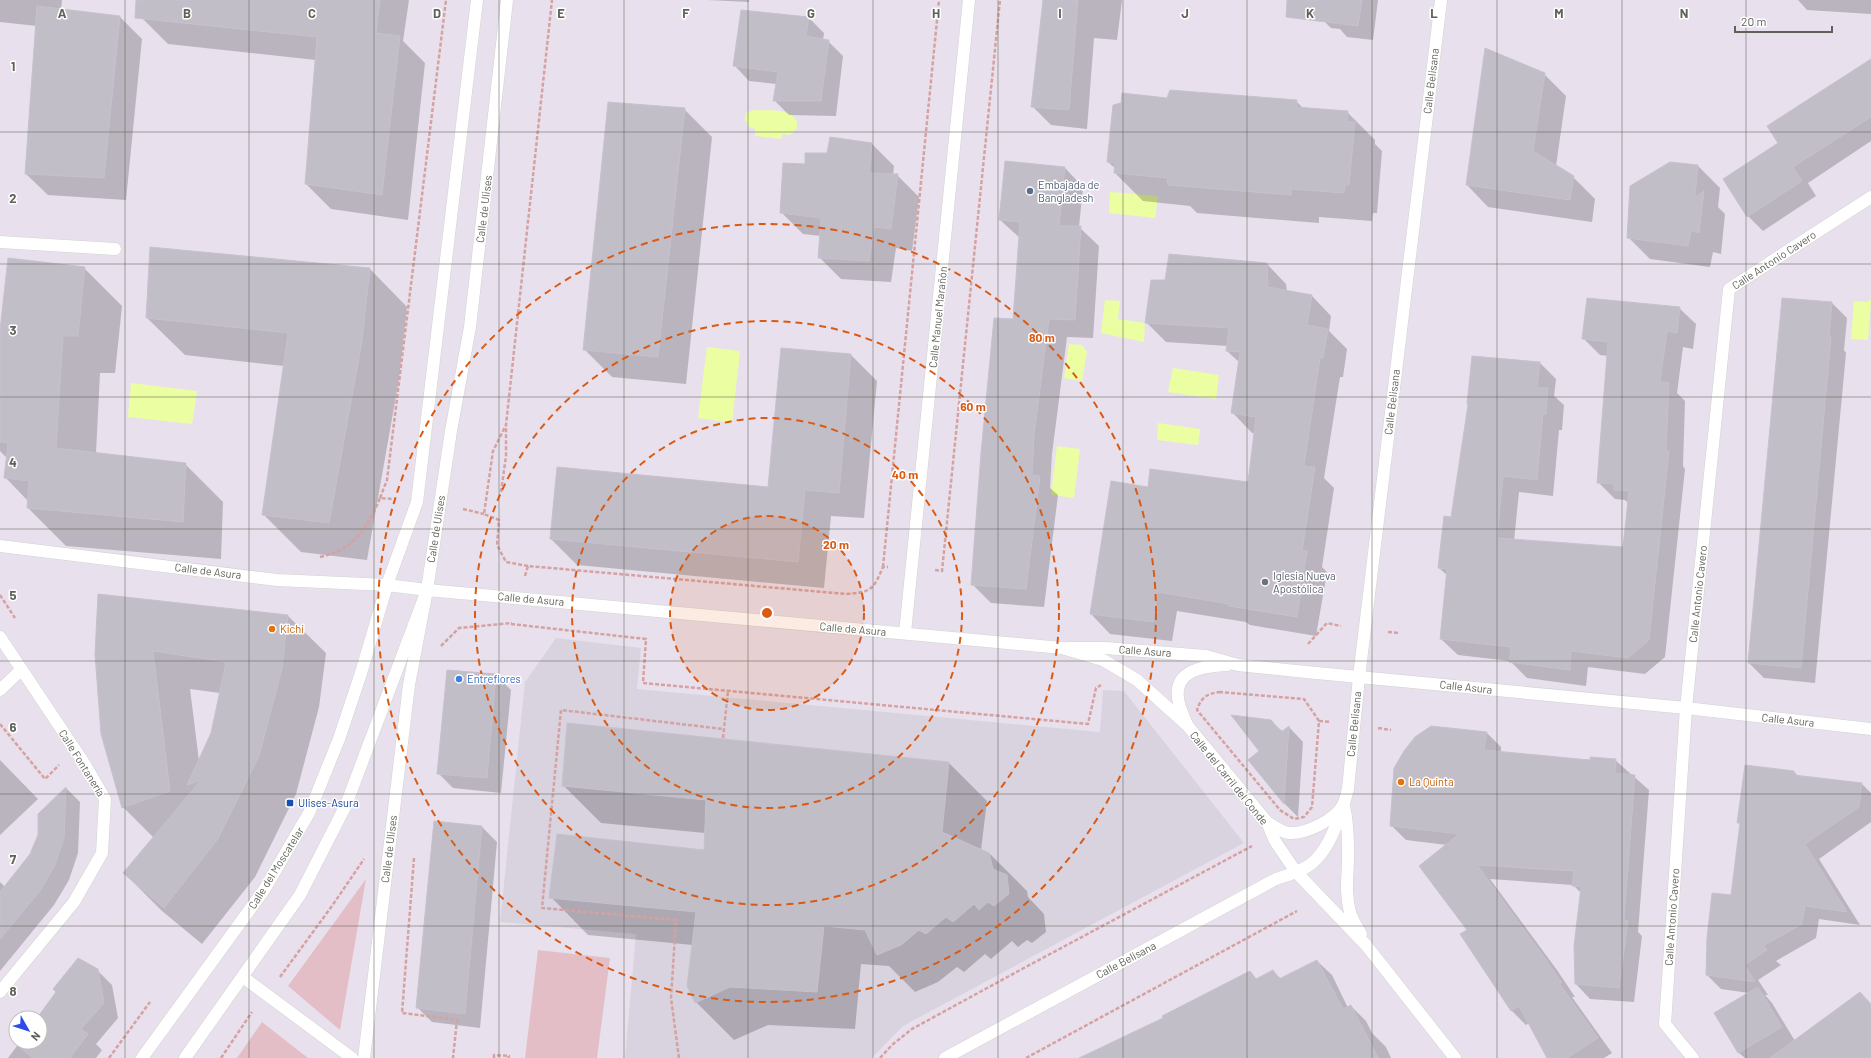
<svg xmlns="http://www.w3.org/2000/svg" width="1871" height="1058" font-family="Barlow,sans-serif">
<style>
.education{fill:#d9d3df}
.green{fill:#e4bec7}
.water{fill:#ebfea1}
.shadow{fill:#0003;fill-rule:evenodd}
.building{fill:#c2bec8;stroke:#c8c0d1}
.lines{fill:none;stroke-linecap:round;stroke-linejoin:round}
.lane-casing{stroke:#d1d4cd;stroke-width:13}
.street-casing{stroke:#d1d4cd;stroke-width:13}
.secondary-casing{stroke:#d2d5cc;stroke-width:13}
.path{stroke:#d6a2a1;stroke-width:2.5;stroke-dasharray:4 2;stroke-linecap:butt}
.lane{stroke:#fff;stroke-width:12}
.street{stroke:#fff;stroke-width:12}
.secondary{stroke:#fff;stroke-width:12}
.grid{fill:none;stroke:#60625a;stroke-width:1;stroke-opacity:0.55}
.ring{fill:none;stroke:#da5a14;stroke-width:2;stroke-dasharray:7 5}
.service-dot{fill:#5c6f8a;stroke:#fff;stroke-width:1.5}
.worship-dot{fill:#6b7280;stroke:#fff;stroke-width:1.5}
.food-dot{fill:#e8710a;stroke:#fff;stroke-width:1.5}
.shop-dot{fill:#3f7fe0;stroke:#fff;stroke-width:1.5}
.transit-dot{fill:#1a4fb4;stroke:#fff;stroke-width:1.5}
.labels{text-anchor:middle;stroke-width:3;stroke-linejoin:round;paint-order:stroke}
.street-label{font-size:11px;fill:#60625a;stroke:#fff}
.service-label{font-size:11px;fill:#4e5e75;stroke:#fff;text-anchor:start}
.worship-label{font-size:11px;fill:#5b616d;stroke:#fff;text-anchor:start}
.food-label{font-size:11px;fill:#c56008;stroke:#fff;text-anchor:start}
.shop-label{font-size:11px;fill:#366cbe;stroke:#fff;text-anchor:start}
.transit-label{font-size:11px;fill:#164399;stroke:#fff;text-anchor:start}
.grid-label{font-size:13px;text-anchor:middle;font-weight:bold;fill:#60625a;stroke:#fff;stroke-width:3;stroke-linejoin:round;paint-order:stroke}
.centre{fill:#da5a14;stroke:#fff;stroke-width:2}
.ring-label{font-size:12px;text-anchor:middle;font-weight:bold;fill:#da5a14;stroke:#fff;stroke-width:3;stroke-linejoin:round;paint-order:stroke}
</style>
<rect width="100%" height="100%" fill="#e8e1ed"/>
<polygon class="education" points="556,638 641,648 637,689 1100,732 1103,690 1124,691 1244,843 903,1026 872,1058 625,1058 636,934 500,922 525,682"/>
<g class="green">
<polygon points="366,879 340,1030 288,986"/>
<polygon points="538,950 610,958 597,1058 525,1058"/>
<polygon points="262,1022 308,1058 237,1058"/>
</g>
<g class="water">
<path d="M754,110C766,111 794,107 797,123C798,129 794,132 789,135L782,134L781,139L755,136V129L749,127L745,120L746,113Z"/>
<polygon points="1110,192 1158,196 1155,218 1109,213"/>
<polygon points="1105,300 1120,301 1118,319 1145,323 1144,342 1101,333"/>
<polygon points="1869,300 1871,300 1868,340 1851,339 1854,301 1868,302"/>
<polygon points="1069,344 1082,345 1087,352 1082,381 1064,378"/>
<polygon points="707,347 740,351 732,423 698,418"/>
<polygon points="1173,368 1219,375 1216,399 1168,392"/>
<polygon points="131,383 197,391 192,424 128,417"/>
<polygon points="1158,423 1200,429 1198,445 1157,440"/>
<polygon points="1057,446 1080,449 1074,498 1051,495"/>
</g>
<g class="shadow">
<polygon points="0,0 62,0 61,10 120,17 142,39 126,200 48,195 26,174 37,26 0,22"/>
<polygon points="144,0 409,0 403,41 425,63 408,220 331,209 306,184 316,60 168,44 142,18"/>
<polygon points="707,0 749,0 749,2"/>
<polygon points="1044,0 1122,0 1117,40 1094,38 1087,129 1051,125 1032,106"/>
<polygon points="1318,0 1378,0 1373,40 1347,37 1340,29 1331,28 1316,13"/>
<polygon points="1798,0 1871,0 1871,14 1807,10"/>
<polygon points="742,11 809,18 824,33 823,40 828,41 843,56 836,116 789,115 774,100 777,84 749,81 735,66"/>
<polygon points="1871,60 1871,141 1808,183 1816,196 1763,231 1748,216 1779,143"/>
<polygon points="1544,74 1566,96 1556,166 1573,177 1595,199 1592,222 1488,207 1467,185"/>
<polygon points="1168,99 1296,101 1303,108 1347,112 1375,140 1375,144 1382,151 1377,213 1373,213 1372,221 1319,217 1319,223 1197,213 1190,206 1143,201 1115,173 1116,169 1108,162"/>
<polygon points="684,109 712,137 686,384 612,377 584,349"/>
<polygon points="872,144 894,166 893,175 897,175 919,197 912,251 896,248 891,282 841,279 819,257 821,236 803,234 781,212 806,165 828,154"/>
<polygon points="1698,166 1720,188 1718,207 1725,214 1721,254 1713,252 1710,267 1650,259 1628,237"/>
<polygon points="1065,168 1083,187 1079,227 1099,246 1093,338 1067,337 1052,454 1050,488 1058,495 1044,607 991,603 972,584 1014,320 1020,238 1000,220"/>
<polygon points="1267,264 1286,284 1287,292 1312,296 1331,316 1329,331 1347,349 1343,377 1340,377 1324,478 1334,488 1322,567 1327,572 1316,636 1250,625 1246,622 1177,611 1172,641 1110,634 1091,614 1149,488 1249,483 1255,433 1252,433 1233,413 1240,363 1227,351 1228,346 1166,342 1146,322 1166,281"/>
<polygon points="84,268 122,306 115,373 100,373 96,453 185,464 223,502 221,559 66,546 28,508 28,501 5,477 7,458 0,451 0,340"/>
<polygon points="370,269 407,307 399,379 367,560 301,552 263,514 284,366 185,355 147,318"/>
<polygon points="1832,303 1847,318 1844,350 1846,353 1815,683 1764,678 1749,663"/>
<polygon points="1679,308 1696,324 1693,349 1683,347 1677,393 1685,401 1683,466 1685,469 1665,657 1645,674 1588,667 1586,686 1527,678 1510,661 1458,655 1441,639 1448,576 1439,568 1452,518 1540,363 1556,379 1554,396 1564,405 1562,430 1559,430 1553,496 1519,492 1514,541 1623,548 1628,503 1625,500 1615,499 1599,483 1608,356 1600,355 1583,338"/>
<polygon points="851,355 877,381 864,518 831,516 824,588 577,565 551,539 769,488"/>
<path d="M288,616L326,653L319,707L296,794L255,877L202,944L162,911L124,873L154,838L123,807L96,654ZM190,689L220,693L212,733L199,761Z"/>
<polygon points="496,675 511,690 501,793 453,788 438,773"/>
<polygon points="1271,721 1283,732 1289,727 1303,742 1298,817 1284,803 1249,760 1260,751"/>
<polygon points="1487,733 1501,747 1501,752 1591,761 1615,760 1649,790 1638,932 1642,936 1634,1002 1590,999 1576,984 1581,893 1573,885 1490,879 1557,970 1575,997 1572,997 1612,1053 1604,1058 1548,1058 1529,1023 1526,1025 1511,1010 1468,930 1447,845 1406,840 1391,825"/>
<polygon points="0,760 38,799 0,835"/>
<polygon points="949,763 987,801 981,850 989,853 1027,891 1028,897 1044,914 1046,932 1032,943 1027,940 1018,947 1012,941 991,959 985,954 964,972 957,967 938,982 915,992 889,966 861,964 855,1029 768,1025 734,1040 696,1002 693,945 588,935 551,897 705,851 705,833 601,823 563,785"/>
<polygon points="1794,772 1799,777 1862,784 1871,793 1871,822 1819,859 1860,925 1819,919 1816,938 1776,961 1781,965 1758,980 1768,995 1765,995 1772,1003 1795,1041 1871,1004 1871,1058 1800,1058 1789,1046 1770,1058 1745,1058 1739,1053 1715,1013 1749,993 1721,989 1707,975 1732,896 1740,824 1738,822"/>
<polygon points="66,788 80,802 78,853 69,880 54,905 0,971 0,882 5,887 31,854"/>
<polygon points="482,827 497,842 480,1028 432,1022 417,1007"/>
<polygon points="1317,961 1332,975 1348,1008 1351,1006 1366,1021 1372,1033 1386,1047 1391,1058 1089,1058 1250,972 1257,980 1273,971 1281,979"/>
<polygon points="97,970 112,985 118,1018 96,1044 102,1050 96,1058 8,1058 20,1042 40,1042 40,1018 38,1018 57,992"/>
</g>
<g class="building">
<polygon points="136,0 380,0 376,33 400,36 382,195 305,184 317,37 135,18"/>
<polygon points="1043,0 1078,0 1069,110 1031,107"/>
<polygon points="1287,0 1362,0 1358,26 1286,17"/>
<polygon points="37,6 120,16 104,178 25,174"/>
<polygon points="741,10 809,17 806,36 829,40 821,101 773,101 778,72 733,66"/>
<polygon points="1485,48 1545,73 1533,151 1574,176 1570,200 1466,185"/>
<polygon points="1871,59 1871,117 1793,167 1802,181 1747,217 1723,179 1778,143 1767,126"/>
<polygon points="1170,90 1297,100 1296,107 1348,111 1347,122 1355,122 1349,185 1345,185 1344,193 1291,189 1291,195 1168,185 1167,178 1114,173 1115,163 1107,162 1113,105 1121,103 1122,93 1167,98"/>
<polygon points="608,102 685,108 658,357 583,350"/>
<polygon points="830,137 872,143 869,173 898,174 891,229 874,227 869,261 818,258 821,218 780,213 783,163 805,164 805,153 827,153"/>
<polygon points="1005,161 1065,167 1059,226 1081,226 1075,320 1049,319 1034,435 1032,475 1040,476 1026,589 971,585 981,453 994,318 1013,319 1020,222 999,220"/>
<polygon points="1670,162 1698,165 1695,197 1704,191 1699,233 1691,231 1688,246 1627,238 1630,186"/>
<polygon points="150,247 370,268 362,341 329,523 262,515 288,333 146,318"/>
<polygon points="1169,254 1267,263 1268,287 1312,295 1307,325 1328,329 1323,358 1320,358 1304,466 1315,467 1302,551 1307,551 1297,617 1229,606 1229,604 1157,592 1153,622 1090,614 1111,481 1148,487 1150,469 1248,482 1256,417 1231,413 1240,352 1226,351 1229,328 1145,323 1151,280 1165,280"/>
<polygon points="8,258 85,267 78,336 63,336 56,448 186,463 183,522 27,508 29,481 4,478 8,443 0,442 0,330"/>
<polygon points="1587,298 1680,307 1677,333 1667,331 1660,382 1669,383 1666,451 1669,451 1649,640 1628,658 1571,651 1570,670 1509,662 1511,647 1440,639 1447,569 1438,568 1444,516 1451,517 1468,405 1467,404 1472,356 1540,362 1537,388 1548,388 1546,414 1543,414 1537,480 1503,476 1497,538 1623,547 1629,491 1614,490 1614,484 1597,483 1608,342 1582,339"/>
<polygon points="1782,298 1832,302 1829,336 1831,337 1801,668 1748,663"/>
<polygon points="781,348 851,354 839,493 805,490 798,562 550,539 557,467 768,487"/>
<polygon points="98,594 288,615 282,669 259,756 217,840 164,908 123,873 201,780 187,785 211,733 226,662 153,651 170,791 122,808 101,734 95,654"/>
<polygon points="447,670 496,674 487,778 437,774"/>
<polygon points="1231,715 1271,720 1281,732 1289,726 1284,804 1248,760 1259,751"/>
<polygon points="567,723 949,762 942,832 989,853 993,869 1007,875 1009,894 994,906 988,902 979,910 974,904 953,922 946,917 926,934 919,930 901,945 877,955 865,930 824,926 817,992 730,987 695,1003 687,986 696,912 549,898 557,834 704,850 706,800 562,786"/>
<polygon points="1431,726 1487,732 1484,750 1590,760 1590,757 1616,759 1615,773 1635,775 1624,920 1628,921 1619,988 1575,984 1574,946 1581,887 1572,886 1574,871 1477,865 1542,954 1562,983 1559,983 1598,1038 1567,1058 1547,1058 1519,1006 1511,1011 1460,934 1467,930 1419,866 1459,834 1390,826 1394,768 1404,751 1415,737"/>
<polygon points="1745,765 1794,771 1794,775 1862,783 1859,807 1805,844 1847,912 1805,906 1802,924 1763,946 1767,950 1745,965 1755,982 1706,975 1707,938 1712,893 1731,895 1740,823 1737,823"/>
<polygon points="66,787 64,838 55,865 40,891 0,939 0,892 30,854 38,835 38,814"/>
<polygon points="434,821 482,826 465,1014 416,1008"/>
<polygon points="78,958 98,969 104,1003 81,1029 88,1034 70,1058 33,1058 17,1045 19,1042 40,1042 40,1018 37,1018 56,992 53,989"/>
<polygon points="1317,960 1343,1009 1351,1005 1378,1058 1079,1058 1163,1018 1162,1016 1250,971 1256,979 1273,970 1279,979"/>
<polygon points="1758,987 1782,1027 1738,1053 1714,1013"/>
<polygon points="1860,992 1871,1004 1871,1058 1770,1058"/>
</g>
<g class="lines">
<g class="lane-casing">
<polyline id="lane" points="427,590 451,431 470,327 507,0"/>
</g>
<g class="street-casing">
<g id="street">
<polyline points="0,242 115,249"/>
<polyline points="0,546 277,580 387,585 427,590 409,685 364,1058"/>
<polyline points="905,633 969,0"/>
<polyline points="0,637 84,763 105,799 102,853 74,902 0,992"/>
<polyline points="1067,648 1105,648 1206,656 1238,665 1306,672 1686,708 1871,729"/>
<polyline points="0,690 21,670"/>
<path d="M1187,725C1184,716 1179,708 1178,698C1174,669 1206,666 1227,665"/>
<path d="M1344,806C1347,820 1348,835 1348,849C1349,870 1344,891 1350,912C1352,920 1357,927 1361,934"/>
<polyline points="1267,822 1275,841 1296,872 1366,945 1455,1058"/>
<polyline points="243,977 352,1058"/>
<path d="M945,1058L1276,879C1287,875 1301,872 1311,864C1328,851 1337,825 1343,805"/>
<polyline points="1693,1058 1665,1024 1686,708 1729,289 1871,197"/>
</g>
</g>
<g class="secondary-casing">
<g id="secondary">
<polyline points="142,1058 264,890 309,813 339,739 361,673 387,585 417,502 477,0"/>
<path d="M185,1058L300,895L346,805L427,590L1062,648L1103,660L1137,680L1187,725L1267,822C1274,826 1281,832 1289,833C1306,834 1335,820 1343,805C1346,800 1346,794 1348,789L1359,677L1441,0"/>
</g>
</g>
<g class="path">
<polyline points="501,492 506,456 506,427"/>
<polyline points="380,498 387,480 446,0"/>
<polyline points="463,509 484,514"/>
<path d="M320,557C355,549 367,529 380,498L393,499"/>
<polyline points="528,566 506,562 497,545 499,520 484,514 493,451 506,425 552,0"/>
<polyline points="883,567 939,0"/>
<polyline points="935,570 942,571 1000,0"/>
<path d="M525,576L528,566L846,594C872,592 873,590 883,567H888"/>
<polyline points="0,595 15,618"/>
<polyline points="511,624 646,639 643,683 1088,724 1096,688 1101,685"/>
<polyline points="1388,632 1399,633"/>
<polyline points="1308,644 1327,623 1341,626"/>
<polyline points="441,646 459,628 512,623"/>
<path d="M1219,692L1304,699L1319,721L1312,807L1304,817L1294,819L1280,810L1197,710C1201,697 1207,694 1219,692Z"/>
<polyline points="1319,721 1331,722"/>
<polyline points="0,724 45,779 59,765"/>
<polyline points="1378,728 1391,730"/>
<polyline points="723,738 728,691"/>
<polyline points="414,858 402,1013 457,1020 453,1058"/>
<polyline points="280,977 332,906 364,859"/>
<polyline points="109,1058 150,1002"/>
<polyline points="221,1058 252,1012"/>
<polyline points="494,1058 494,1055 509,1056 508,1058"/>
<polyline points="679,1058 671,998 676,920 542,908 561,710 723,729"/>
<polyline points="880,1058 892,1045 912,1029 1022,969 1252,846"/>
<polyline points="1026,1058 1297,911"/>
</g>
<use href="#lane" class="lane"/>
<use href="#street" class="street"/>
<use href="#secondary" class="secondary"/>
</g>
<path class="grid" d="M125,0V1058M249,0V1058M374,0V1058M499,0V1058M624,0V1058M748,0V1058M873,0V1058M998,0V1058M1123,0V1058M1247,0V1058M1372,0V1058M1497,0V1058M1622,0V1058M1746,0V1058M0,132H1871M0,264H1871M0,397H1871M0,529H1871M0,661H1871M0,794H1871M0,926H1871"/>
<circle cx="767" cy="613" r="97" fill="#da5a14" fill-opacity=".12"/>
<g class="ring">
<circle cx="767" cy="613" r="97"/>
<circle cx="767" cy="613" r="195"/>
<circle cx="767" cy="613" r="292"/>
<circle cx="767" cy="613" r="389"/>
</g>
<circle class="service-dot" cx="1030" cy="191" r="4"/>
<circle class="worship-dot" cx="1265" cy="582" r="4"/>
<g class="food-dot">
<circle cx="272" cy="629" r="4"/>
<circle cx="1401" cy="782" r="4"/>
</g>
<circle class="shop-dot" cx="459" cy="679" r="4"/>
<rect class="transit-dot" x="286" y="799" width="8" height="8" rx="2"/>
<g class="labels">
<g class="street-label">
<text transform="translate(1431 81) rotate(-83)" y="4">Calle Belisana</text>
<text transform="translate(484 209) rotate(-83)" y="4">Calle de Ulises</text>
<text transform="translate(1774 260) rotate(-33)" y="4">Calle Antonio Cavero</text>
<text transform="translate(938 317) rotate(-84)" y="4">Calle Manuel Marañón</text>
<text transform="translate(1392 402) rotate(-83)" y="4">Calle Belisana</text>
<text transform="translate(436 529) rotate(-81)" y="4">Calle de Ulises</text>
<text transform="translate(208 571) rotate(7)" y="4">Calle de Asura</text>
<text transform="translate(1698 594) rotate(-84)" y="4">Calle Antonio Cavero</text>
<text transform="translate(531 599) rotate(5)" y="4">Calle de Asura</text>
<text transform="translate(853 629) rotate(5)" y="4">Calle de Asura</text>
<text transform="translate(1145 651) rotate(4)" y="4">Calle Asura</text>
<text transform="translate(1466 687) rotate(6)" y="4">Calle Asura</text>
<text transform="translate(1788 720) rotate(6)" y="4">Calle Asura</text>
<text transform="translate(1354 724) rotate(-84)" y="4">Calle Belisana</text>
<text transform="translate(82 763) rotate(58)" y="4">Calle Fontanería</text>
<text transform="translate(1229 778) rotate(51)" y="4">Calle del Carril del Conde</text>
<text transform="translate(389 849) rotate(-83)" y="4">Calle de Ulises</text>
<text transform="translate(276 868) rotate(-58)" y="4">Calle del Moscatelar</text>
<text transform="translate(1672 917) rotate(-86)" y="4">Calle Antonio Cavero</text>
<text transform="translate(1126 960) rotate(-28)" y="4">Calle Belisana</text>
</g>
<g class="service-label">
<text x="1038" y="189">Embajada de<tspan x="1038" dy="13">Bangladesh</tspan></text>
</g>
<g class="worship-label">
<text x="1273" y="580">Iglesia Nueva<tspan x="1273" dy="13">Apostólica</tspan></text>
</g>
<g class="food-label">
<text x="280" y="633">Kichi</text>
<text x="1409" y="786">La Quinta</text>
</g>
<g class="shop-label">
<text x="467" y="683">Entreflores</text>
</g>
<g class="transit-label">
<text x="298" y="807">Ulises-Asura</text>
</g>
</g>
<g class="grid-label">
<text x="62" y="18">A</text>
<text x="187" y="18">B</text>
<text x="312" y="18">C</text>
<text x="437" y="18">D</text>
<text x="561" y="18">E</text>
<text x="686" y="18">F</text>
<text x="811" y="18">G</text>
<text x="936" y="18">H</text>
<text x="1060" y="18">I</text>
<text x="1185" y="18">J</text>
<text x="1310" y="18">K</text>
<text x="1434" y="18">L</text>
<text x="1559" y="18">M</text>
<text x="1684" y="18">N</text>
<text x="13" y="71">1</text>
<text x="13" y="203">2</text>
<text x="13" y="335">3</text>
<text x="13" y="467">4</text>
<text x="13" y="600">5</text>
<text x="13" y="732">6</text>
<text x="13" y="864">7</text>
<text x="13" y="996">8</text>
</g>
<circle cx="767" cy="613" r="6" class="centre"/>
<g class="ring-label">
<text x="1042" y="342">80 m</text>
<text x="973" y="411">60 m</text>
<text x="905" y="479">40 m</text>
<text x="836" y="549">20 m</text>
</g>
<g transform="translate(28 1030) rotate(129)"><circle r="19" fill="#ffffff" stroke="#bfc0bd"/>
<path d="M0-3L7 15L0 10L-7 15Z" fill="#2e4be7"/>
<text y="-6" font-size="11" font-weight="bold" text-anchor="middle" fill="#60625a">N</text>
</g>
<path d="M1735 26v6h97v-6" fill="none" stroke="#60625a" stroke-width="2"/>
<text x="1741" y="26" font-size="12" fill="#60625a" stroke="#ffffff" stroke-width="3" paint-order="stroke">20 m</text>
</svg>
